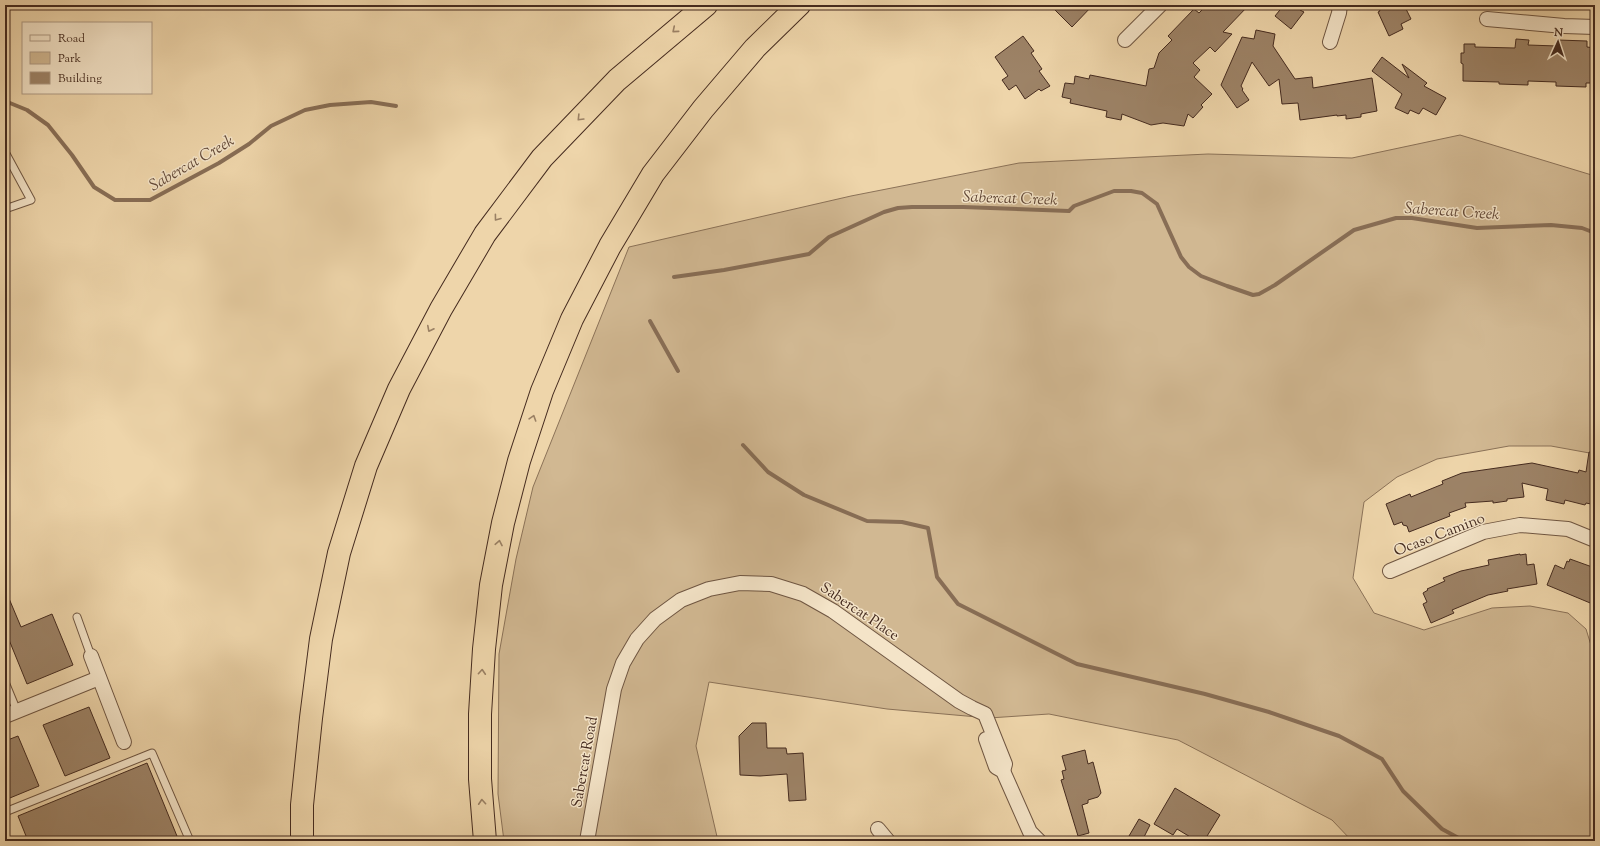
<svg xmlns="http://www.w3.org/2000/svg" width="1600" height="846" font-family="'Sorts Mill Goudy',serif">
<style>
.green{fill:#d1b892;stroke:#8b7258}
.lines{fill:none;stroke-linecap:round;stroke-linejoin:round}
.stream{stroke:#886e56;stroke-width:4}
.building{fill:#9d8367;stroke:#452b1f}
.lane-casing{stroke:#6f5642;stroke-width:9}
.street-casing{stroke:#6f5642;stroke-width:16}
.highway-casing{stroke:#452b1f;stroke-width:24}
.lane{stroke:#f4e4c8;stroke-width:7}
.street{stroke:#f4e4c8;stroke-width:14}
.highway{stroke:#eed5aa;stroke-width:22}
.oneway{stroke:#9a8064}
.labels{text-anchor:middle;stroke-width:3;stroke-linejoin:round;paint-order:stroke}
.street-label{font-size:15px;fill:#452b1f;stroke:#f4e4c8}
.water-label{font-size:16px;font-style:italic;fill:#614736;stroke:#f4e4c8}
</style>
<rect width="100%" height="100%" fill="#eed5aa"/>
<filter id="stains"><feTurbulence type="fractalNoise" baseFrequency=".005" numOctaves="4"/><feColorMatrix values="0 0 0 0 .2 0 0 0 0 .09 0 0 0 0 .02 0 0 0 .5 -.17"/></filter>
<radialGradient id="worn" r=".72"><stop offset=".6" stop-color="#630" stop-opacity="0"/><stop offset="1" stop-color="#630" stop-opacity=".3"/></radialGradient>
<polygon class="green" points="1460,135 1595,176 1595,454 1551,446 1509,446 1437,459 1397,477 1364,502 1353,578 1374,613 1424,630 1492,608 1530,606 1568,613 1586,629 1594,655 1595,841 1352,841 1332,820 1178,740 1049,714 989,718 887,709 709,682 696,746 718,841 504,841 498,794 499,654 516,559 533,487 629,247 851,196 1019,163 1208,154 1352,158"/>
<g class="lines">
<g class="stream">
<polyline points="5,101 27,110 48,125 72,155 94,187 115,200 150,200 219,163 249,144 271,126 305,110 330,105 371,102 396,106"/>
<polyline points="674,277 724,270 809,254 829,237 884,212 898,208 912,207 963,207 1069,211 1074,206 1114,191 1131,191 1142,193 1157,204 1181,257 1189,267 1201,276 1227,286 1253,295 1259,294 1275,285 1354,230 1396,218 1412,218 1477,228 1551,225 1582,228 1595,233"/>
<polyline points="650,321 678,371"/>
<polyline points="743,445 768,472 804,495 867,521 902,522 928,528 937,577 958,604 1077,664 1205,694 1269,712 1339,736 1382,759 1403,791 1442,829 1464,841"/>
</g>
</g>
<g class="building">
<polygon points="1061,5 1093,5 1072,27 1055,10"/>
<polygon points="1207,5 1249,5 1223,32 1232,34 1215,52 1210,47 1193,63 1200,70 1194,77 1212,94 1201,105 1203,107 1193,118 1188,114 1184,126 1163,123 1151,125 1122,114 1121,120 1106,117 1107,111 1070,103 1071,99 1062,97 1065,83 1074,84 1075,76 1089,79 1090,75 1146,86 1149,69 1154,68 1159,53 1172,40 1168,36 1194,9 1199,13"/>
<polygon points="1284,5 1304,5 1300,10 1304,12 1291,29 1275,16"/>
<polygon points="1377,5 1404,5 1411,19 1401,24 1403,29 1389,36 1378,12 1380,11"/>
<polygon points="1256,30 1275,34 1273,46 1295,79 1312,77 1313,88 1372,78 1377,111 1361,114 1361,117 1346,119 1346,115 1337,116 1337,115 1300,120 1298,103 1282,104 1279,79 1269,86 1252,62 1241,86 1243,89 1242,90 1249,100 1237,108 1221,85 1242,37 1254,39"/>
<polygon points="1023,36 1034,51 1031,53 1042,69 1039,71 1050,86 1041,91 1039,89 1025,99 1016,85 1009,90 1002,80 1008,76 995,57"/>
<polygon points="1516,39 1529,40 1528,45 1557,46 1558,40 1587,41 1587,47 1595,48 1595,83 1586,83 1586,87 1556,86 1556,82 1528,81 1528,85 1499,84 1499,82 1463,81 1463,64 1461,63 1461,53 1464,53 1464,44 1475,44 1475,47 1515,48"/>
<polygon points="1382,57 1409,78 1402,64 1427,83 1424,86 1446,98 1436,115 1423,108 1419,114 1410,110 1408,114 1395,108 1402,94 1372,71"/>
<polygon points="1589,452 1595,453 1595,496 1593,495 1591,504 1586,503 1585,505 1565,500 1564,504 1546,500 1548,489 1522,483 1524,497 1507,499 1507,501 1493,503 1493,501 1465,503 1466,507 1449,513 1450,516 1409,532 1407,526 1403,525 1402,522 1394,525 1386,504 1410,494 1411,497 1443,484 1442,481 1462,473 1532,463 1578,473 1579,470 1586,472"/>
<polygon points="1520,554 1520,555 1526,554 1527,565 1534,564 1537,584 1507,589 1508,591 1488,595 1452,610 1454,613 1431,623 1423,604 1427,602 1423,593 1428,590 1427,589 1445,581 1443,578 1461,571 1489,565 1488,560"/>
<polygon points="1570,559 1595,568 1595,605 1547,585 1555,565 1564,569 1567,561 1569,562"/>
<polygon points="5,589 21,627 52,614 73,665 27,684 5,630"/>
<polygon points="89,707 110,758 65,776 43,725"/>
<polygon points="752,723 766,723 767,748 786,748 787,754 803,753 806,800 789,801 787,774 760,776 740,775 739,736"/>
<polygon points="18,736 39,786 5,800 5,741"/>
<polygon points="1085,750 1088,764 1093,762 1101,793 1098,797 1088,800 1088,803 1082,805 1089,833 1078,836 1061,780 1064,779 1062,771 1066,770 1062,756"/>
<polygon points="147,763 179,841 28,841 18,816"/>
<polygon points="1175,788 1220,815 1204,841 1197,841 1177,829 1173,835 1154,824"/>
<polygon points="1139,819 1150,825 1142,841 1137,841 1129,836"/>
</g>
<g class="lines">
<g class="lane-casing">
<g id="lane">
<polyline points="5,152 31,200 5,209"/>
<polyline points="77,617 91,656"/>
<polyline points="5,682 17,711"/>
<polyline points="5,812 152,753 190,841"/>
</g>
</g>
<g class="street-casing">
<g id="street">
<polyline points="1487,19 1564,26 1595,27"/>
<polyline points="1125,40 1160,5"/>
<polyline points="1330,42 1339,13 1340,5"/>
<polyline points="1390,571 1483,532 1520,525 1568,529 1595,540"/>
<polyline points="91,656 124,742"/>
<polyline points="5,716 99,678"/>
<polyline points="986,739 996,767 1003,771 1030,832 1039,841"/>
<polyline points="878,829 888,841"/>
<polyline points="587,841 614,689 623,663 637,639 655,619 681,600 709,589 740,583 771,584 803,594 833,611 959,701 972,708 985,714 1005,764 1003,771"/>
</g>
</g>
<g class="highway-casing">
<g id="highway">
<polyline points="302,841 302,805 311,718 321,639 339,553 366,466 399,389 441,309 485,234 542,158 617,80 706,5"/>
<polyline points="485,841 480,779 480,714 484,649 491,585 503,523 519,461 542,391 572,319 610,246 653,174 703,109 755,48 799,5"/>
</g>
</g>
<use href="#lane" class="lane"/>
<use href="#street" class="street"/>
<use href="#highway" class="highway"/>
</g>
<defs><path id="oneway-chevron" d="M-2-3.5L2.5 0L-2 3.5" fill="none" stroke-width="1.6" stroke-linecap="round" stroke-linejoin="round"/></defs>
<g class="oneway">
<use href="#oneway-chevron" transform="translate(675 30) rotate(140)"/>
<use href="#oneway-chevron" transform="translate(580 118) rotate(134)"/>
<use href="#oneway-chevron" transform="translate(497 218) rotate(127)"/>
<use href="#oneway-chevron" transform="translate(430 329) rotate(117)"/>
<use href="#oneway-chevron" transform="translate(533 418) rotate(-72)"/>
<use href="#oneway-chevron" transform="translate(499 543) rotate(-79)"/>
<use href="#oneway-chevron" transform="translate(482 672) rotate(-86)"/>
<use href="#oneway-chevron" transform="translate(482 802) rotate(-94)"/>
</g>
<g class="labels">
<g class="street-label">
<text transform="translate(1439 534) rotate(-21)" y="5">Ocaso Camino</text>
<text transform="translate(860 611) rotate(34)" y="5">Sabercat Place</text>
<text transform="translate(584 762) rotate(-80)" y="5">Sabercat Road</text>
</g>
<g class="water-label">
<text transform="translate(191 162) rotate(-30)" y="6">Sabercat Creek</text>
<text transform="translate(1010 197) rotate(2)" y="6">Sabercat Creek</text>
<text transform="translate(1452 210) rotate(4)" y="6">Sabercat Creek</text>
</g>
</g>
<rect width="1600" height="846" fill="none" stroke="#eed5aa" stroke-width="20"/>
<rect x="6" y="6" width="1588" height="834" fill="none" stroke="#452b1f" stroke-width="2"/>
<rect x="10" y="10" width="1580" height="826" fill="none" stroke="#452b1f"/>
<rect x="22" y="22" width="130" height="72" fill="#f4e4c8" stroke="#ae9a84"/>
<rect x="30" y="35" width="20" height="6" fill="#f4e4c8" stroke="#ae9a84"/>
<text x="58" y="42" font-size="12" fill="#452b1f">Road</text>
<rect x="30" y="52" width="20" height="12" fill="#d1b892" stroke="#ae9a84"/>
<text x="58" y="62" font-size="12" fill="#452b1f">Park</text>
<rect x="30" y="72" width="20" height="12" fill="#9d8367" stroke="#ae9a84"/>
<text x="58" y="82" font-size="12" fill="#452b1f">Building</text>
<g transform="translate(1558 42) rotate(3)" stroke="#f4e4c8" stroke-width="3" paint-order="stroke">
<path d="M0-3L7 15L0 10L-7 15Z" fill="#452b1f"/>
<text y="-6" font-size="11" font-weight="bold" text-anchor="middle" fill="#452b1f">N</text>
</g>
<rect width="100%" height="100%" filter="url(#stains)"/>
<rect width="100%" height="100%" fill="url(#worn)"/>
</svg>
